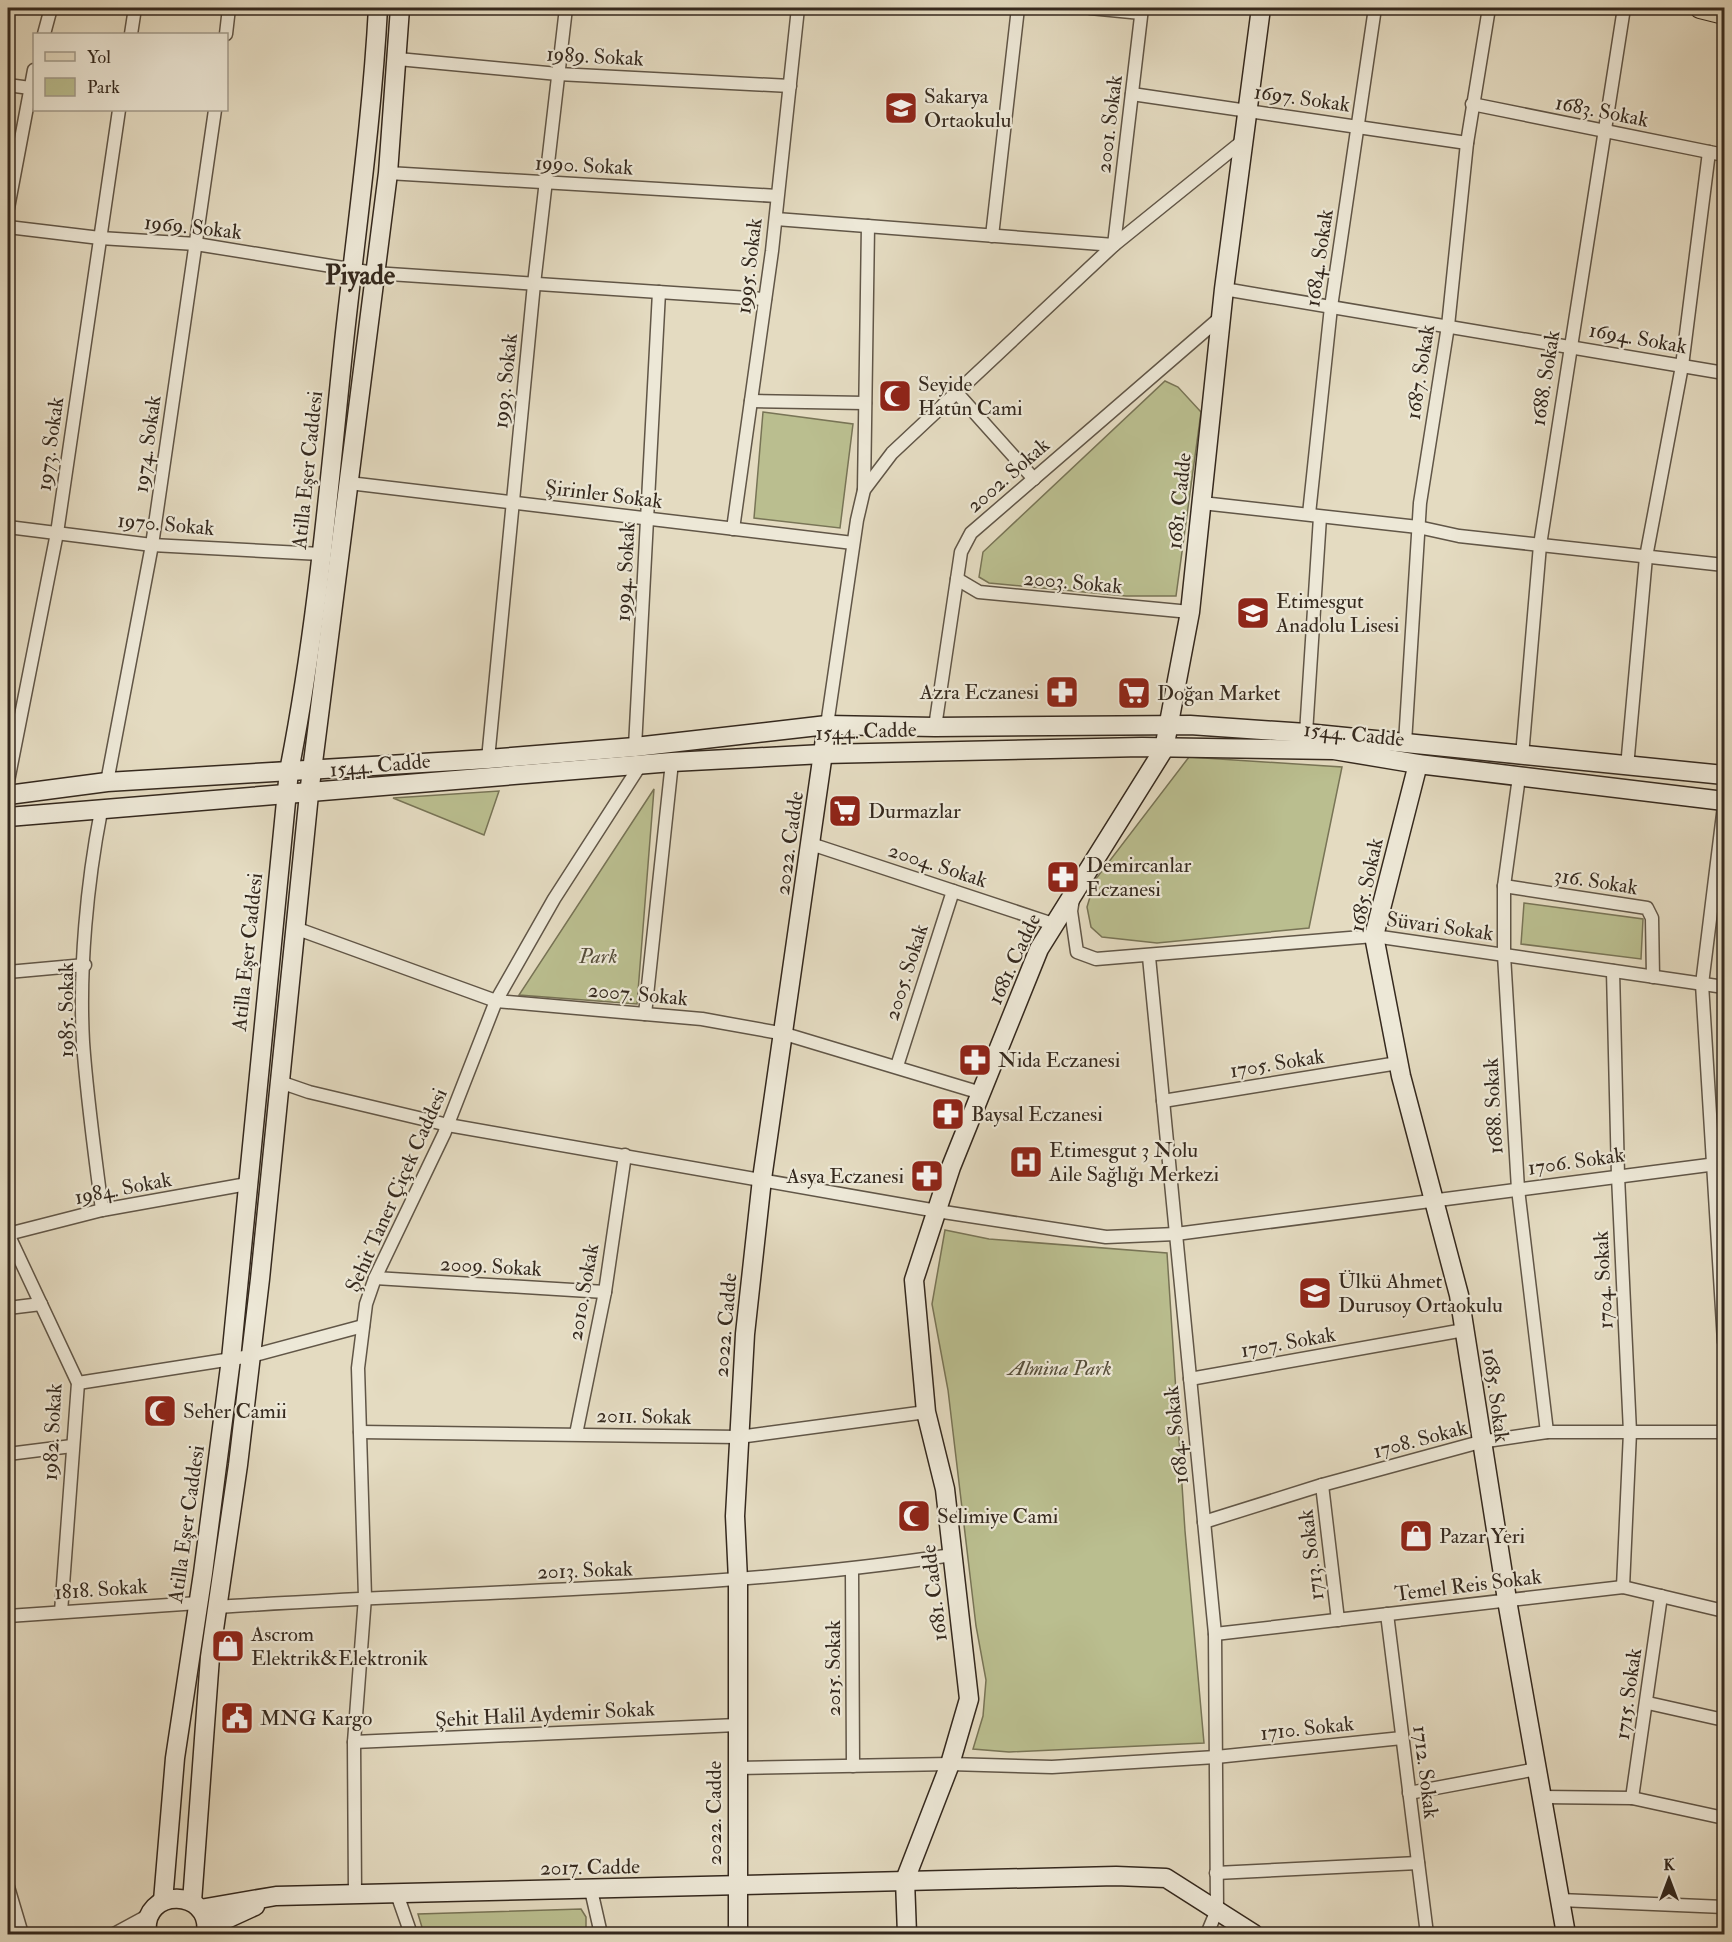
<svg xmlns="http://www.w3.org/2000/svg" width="1732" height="1942" font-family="'IM FELL Double Pica',serif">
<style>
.green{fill:#babe8f;stroke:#787456;stroke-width:1.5}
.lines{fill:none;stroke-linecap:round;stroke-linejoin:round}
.street-casing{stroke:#615647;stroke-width:15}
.secondary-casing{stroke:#35291e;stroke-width:21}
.primary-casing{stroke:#35291e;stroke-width:22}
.street{stroke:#ede8d7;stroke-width:12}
.secondary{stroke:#ede8d7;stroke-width:18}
.primary{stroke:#e4dbc1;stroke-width:20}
.labels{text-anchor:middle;stroke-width:4.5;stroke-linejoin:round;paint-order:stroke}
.street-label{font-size:21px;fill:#35291e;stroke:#ede8d7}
.poi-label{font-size:21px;fill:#35291e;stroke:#ede8d7;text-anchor:start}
.park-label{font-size:21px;font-style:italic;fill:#564e3a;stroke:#ede8d7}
.district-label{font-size:27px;font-weight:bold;fill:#35291e;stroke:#ede8d7}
</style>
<rect width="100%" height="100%" fill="#e4dbc1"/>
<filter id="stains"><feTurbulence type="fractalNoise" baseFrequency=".00333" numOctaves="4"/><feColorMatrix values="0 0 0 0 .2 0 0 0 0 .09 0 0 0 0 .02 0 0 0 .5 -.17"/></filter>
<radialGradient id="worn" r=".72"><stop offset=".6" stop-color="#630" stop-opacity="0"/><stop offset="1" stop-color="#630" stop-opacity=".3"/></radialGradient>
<g class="green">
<polygon points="1165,381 1178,387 1201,412 1176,596 1126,596 989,583 979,577 983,552"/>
<polygon points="763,412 853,424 840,528 754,518"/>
<polygon points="1189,757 1342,767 1309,928 1157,943 1102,937 1091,927 1087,907 1095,880"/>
<polygon points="654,789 637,1004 519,995"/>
<polygon points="499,791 484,835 393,798"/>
<polygon points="1524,903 1643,919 1641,959 1521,944"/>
<polygon points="945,1230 989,1239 1167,1253 1185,1531 1204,1743 1009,1752 973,1749 983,1716 986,1680 976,1626 948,1390 932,1304"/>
<polygon points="581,1909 586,1917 586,1934 424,1934 418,1914"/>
</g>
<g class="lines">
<g class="street-casing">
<g id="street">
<polyline points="1090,8 1141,13"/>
<polyline points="44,34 51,8"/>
<polyline points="131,34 135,8"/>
<polyline points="226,34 229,8"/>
<polyline points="398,59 558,74 790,86"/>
<polyline points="8,85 30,88"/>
<polyline points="1132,94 1467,143"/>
<polyline points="1472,104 1724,155"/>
<polyline points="388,173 777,196"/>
<polyline points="8,208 34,70"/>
<polyline points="776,219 1114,245 1142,8"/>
<polyline points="8,227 100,238 196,244 374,273 765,299"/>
<polyline points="992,236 1018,8"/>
<polyline points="1224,289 1724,373"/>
<polyline points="957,393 1034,479"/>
<polyline points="751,401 865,403"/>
<polyline points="349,483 853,543"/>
<polyline points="864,490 868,226"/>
<polyline points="1202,503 1418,527 1459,536 1724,565"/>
<polyline points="1309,514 1331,307 1375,8"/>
<polyline points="8,527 152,545 321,554"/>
<polyline points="733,529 772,251 798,8"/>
<polyline points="957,579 979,592 1190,612"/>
<polyline points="827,725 857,520 864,490 892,453 1114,245 1244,140"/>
<polyline points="935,727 961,552 971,533 1221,317"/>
<polyline points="1306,733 1320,517"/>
<polyline points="1405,743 1420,503 1448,326 1467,143 1489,8"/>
<polyline points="635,747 659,292"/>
<polyline points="1522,756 1540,545 1624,8"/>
<polyline points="488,759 534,284 566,8"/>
<polyline points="1627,767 1646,557 1682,366 1709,152"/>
<polyline points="1519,777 1504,886 1504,955 1518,1189 1547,1432"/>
<polyline points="8,781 57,533 119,110"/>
<polyline points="107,782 152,545 215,110"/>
<polyline points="1724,806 1702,984 1724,1342"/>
<path d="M101,811C87,883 79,968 83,1042C87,1099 95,1154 102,1210"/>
<polyline points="811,844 1053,924"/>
<polyline points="1504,886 1647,908 1652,918 1653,977"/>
<polyline points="1073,899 1071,911 1077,952 1096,959 1374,936 1724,987"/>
<polyline points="295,928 496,1001 702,1019 785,1034 981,1093"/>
<polyline points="1149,957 1215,1634 1217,1910 1207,1934"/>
<polyline points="1613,971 1618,1176 1630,1432 1623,1587"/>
<polyline points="8,972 85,965"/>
<polyline points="645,1014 672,762"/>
<polyline points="897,1066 953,891"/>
<polyline points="280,1082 309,1092 448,1125 937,1211 1106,1237 1176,1234 1724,1163"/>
<polyline points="1163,1101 1398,1063"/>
<polyline points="8,1234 78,1383 61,1612"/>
<polyline points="8,1234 102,1210 247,1184"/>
<polyline points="375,1278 605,1292"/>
<polyline points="8,1308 41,1304"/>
<polyline points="1190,1379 1464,1330"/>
<polyline points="78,1383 251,1356 363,1326"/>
<polyline points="360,1432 739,1437 926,1412"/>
<polyline points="576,1434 605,1292 625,1155"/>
<polyline points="8,1454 72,1446"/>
<polyline points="1322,1485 1338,1620"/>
<polyline points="1204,1522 1322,1485 1480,1442 1547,1432 1724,1432"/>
<polyline points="852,1571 853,1766"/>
<path d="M218,1607C463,1590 709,1592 952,1555"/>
<polyline points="1387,1614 1427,1934"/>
<polyline points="8,1616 198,1603"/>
<polyline points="1215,1634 1623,1587 1724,1611"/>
<polyline points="1648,1703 1724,1720"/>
<polyline points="354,1742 737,1725"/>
<polyline points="737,1768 950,1764 1052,1767 1216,1757 1402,1738"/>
<polyline points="1409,1793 1537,1769"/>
<polyline points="1542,1797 1632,1798 1724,1818"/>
<polyline points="1632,1798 1661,1596"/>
<polyline points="1216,1873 1418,1863"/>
<polyline points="8,1887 22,1934"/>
<polyline points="591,1890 601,1934"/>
<polyline points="355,1894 354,1742 365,1597 358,1368 366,1304 375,1278 444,1134 496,1001 554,899 641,764"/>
<polyline points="397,1894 411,1934"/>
<polyline points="1560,1900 1724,1907"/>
<polyline points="114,1934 149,1915"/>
</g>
</g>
<g class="secondary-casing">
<g id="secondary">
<polyline points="1418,764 1374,936 1401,1076 1459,1295 1508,1606 1566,1934"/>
<polyline points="8,795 107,782 488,759 635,747 827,725 935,727 1190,725 1306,733 1724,775"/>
<polyline points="8,817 672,762 823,754 1142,747 1334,750 1418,764 1724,801"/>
<path d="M163,1901L175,1758L203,1573L231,1359L289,771C317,630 329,485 344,342C356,231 372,120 378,8"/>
<polyline points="192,1902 210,1657 238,1465 260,1279 309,794 388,173 400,8"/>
<polyline points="200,1909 276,1896 1116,1876 1166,1878 1254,1934"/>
<polyline points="207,1928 255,1906"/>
<path d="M147,1934C141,1886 213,1888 206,1934"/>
<polyline points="738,1934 738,1580 735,1516 745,1334 762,1179 827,725"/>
<polyline points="907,1934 905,1880 950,1764 969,1699 945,1489 926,1412 914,1280 951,1167 1039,949 1164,749 1190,612 1224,289 1261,8"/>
</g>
</g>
<g class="primary-casing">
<polyline id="primary" points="1700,8 1724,14"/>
</g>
<use href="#street" class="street"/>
<use href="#secondary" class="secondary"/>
<use href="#primary" class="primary"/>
</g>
<defs>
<g id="school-square" transform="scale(1.725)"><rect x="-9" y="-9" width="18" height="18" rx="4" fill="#8f2418" stroke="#ede8d7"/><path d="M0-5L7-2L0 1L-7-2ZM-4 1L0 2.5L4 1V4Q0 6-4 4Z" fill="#fff"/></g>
<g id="mosque-square" transform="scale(1.725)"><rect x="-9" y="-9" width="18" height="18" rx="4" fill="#8f2418" stroke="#ede8d7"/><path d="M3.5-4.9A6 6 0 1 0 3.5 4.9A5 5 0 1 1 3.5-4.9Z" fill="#fff"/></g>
<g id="pharmacy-square" transform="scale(1.725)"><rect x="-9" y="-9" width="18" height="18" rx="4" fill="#8f2418" stroke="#ede8d7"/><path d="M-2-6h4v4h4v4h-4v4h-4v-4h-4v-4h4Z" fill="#fff"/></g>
<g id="supermarket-square" transform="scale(1.725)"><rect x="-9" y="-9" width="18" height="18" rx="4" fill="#8f2418" stroke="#ede8d7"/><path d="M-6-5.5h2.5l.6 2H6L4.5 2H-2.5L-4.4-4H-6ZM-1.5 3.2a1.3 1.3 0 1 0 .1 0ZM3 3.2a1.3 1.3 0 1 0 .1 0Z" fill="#fff"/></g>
<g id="hospital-square" transform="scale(1.725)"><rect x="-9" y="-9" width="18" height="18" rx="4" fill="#8f2418" stroke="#ede8d7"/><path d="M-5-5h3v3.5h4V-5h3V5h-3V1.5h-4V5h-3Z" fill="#fff"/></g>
<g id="shop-square" transform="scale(1.725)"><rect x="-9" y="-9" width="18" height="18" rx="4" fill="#8f2418" stroke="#ede8d7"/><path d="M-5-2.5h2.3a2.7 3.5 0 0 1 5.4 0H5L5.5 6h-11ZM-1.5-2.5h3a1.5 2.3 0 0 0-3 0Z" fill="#fff"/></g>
<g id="civic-square" transform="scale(1.725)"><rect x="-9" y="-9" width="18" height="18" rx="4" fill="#8f2418" stroke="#ede8d7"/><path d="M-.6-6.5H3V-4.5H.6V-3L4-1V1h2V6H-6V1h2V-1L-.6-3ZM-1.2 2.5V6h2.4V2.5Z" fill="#fff"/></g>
</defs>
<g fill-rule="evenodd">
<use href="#school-square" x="901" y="108"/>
<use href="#mosque-square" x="895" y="396"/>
<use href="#school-square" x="1253" y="613"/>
<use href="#pharmacy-square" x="1062" y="692"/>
<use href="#supermarket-square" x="1134" y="693"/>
<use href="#supermarket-square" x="845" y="811"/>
<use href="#pharmacy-square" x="1063" y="877"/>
<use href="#pharmacy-square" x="975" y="1060"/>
<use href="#pharmacy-square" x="948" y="1114"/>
<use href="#hospital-square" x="1026" y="1162"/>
<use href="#pharmacy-square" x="927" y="1176"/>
<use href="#school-square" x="1315" y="1293"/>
<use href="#mosque-square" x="160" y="1411"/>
<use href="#mosque-square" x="914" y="1516"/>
<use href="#shop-square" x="1416" y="1536"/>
<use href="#shop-square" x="228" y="1646"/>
<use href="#civic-square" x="237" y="1718"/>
</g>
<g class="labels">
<g class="street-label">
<text transform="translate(595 56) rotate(3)" y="7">1989. Sokak</text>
<text transform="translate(1302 98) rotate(8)" y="7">1697. Sokak</text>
<text transform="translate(1602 111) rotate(11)" y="7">1683. Sokak</text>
<text transform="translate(1109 124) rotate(-83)" y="7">2001. Sokak</text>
<text transform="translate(584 165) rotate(3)" y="7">1990. Sokak</text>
<text transform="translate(193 227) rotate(6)" y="7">1969. Sokak</text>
<text transform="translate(1319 258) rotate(-82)" y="7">1684. Sokak</text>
<text transform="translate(749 266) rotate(-83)" y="7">1995. Sokak</text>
<text transform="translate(1638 338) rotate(10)" y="7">1694. Sokak</text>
<text transform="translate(1420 372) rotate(-81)" y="7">1687. Sokak</text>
<text transform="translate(1545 378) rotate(-81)" y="7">1688. Sokak</text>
<text transform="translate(505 381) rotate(-84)" y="7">1993. Sokak</text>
<text transform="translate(50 444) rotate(-82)" y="7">1973. Sokak</text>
<text transform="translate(147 444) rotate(-82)" y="7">1974. Sokak</text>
<text transform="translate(307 470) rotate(-84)" y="7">Atilla Eşer Caddesi</text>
<text transform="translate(1008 475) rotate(-41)" y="7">2002. Sokak</text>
<text transform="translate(604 494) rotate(7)" y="7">Şirinler Sokak</text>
<text transform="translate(1179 501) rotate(-84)" y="7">1681. Cadde</text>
<text transform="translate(166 524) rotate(5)" y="7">1970. Sokak</text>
<text transform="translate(625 572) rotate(-87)" y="7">1994. Sokak</text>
<text transform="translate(1073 582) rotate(5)" y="7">2003. Sokak</text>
<text transform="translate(866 731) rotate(-2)" y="7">1544. Cadde</text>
<text transform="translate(1354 734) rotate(6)" y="7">1544. Cadde</text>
<text transform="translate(380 765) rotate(-5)" y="7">1544. Cadde</text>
<text transform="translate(789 843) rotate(-82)" y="7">2022. Cadde</text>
<text transform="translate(938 865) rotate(18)" y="7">2004. Sokak</text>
<text transform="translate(1596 881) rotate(9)" y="7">316. Sokak</text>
<text transform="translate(1366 885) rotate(-78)" y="7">1685. Sokak</text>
<text transform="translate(1440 926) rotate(8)" y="7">Süvari Sokak</text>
<text transform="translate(247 952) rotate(-84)" y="7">Atilla Eşer Caddesi</text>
<text transform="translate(1014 959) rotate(-65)" y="7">1681. Cadde</text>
<text transform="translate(906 972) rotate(-72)" y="7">2005. Sokak</text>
<text transform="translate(638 994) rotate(5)" y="7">2007. Sokak</text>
<text transform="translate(66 1010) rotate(-90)" y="7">1985. Sokak</text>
<text transform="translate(1277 1063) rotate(-9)" y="7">1705. Sokak</text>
<text transform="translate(1493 1106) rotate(-93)" y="7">1688. Sokak</text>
<text transform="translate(1576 1161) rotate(-8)" y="7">1706. Sokak</text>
<text transform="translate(123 1188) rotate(-11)" y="7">1984. Sokak</text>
<text transform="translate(396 1190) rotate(-66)" y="7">Şehit Taner Çiçek Caddesi</text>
<text transform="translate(491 1266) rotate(3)" y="7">2009. Sokak</text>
<text transform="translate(1603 1280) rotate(-93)" y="7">1704. Sokak</text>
<text transform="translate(583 1292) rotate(-80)" y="7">2010. Sokak</text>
<text transform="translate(725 1325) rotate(-85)" y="7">2022. Cadde</text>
<text transform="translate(1288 1342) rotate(-10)" y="7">1707. Sokak</text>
<text transform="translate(1496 1395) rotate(82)" y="7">1685. Sokak</text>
<text transform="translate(644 1416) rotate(1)" y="7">2011. Sokak</text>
<text transform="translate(52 1432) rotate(-87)" y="7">1982. Sokak</text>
<text transform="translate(1176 1435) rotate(-96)" y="7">1684. Sokak</text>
<text transform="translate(1420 1439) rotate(-15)" y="7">1708. Sokak</text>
<text transform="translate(186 1524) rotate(-82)" y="7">Atilla Eşer Caddesi</text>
<text transform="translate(1311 1555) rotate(-97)" y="7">1713. Sokak</text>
<text transform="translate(585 1570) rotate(-2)" y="7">2013. Sokak</text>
<text transform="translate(1468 1585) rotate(-7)" y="7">Temel Reis Sokak</text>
<text transform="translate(101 1589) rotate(-4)" y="7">1818. Sokak</text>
<text transform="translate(934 1593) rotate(-97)" y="7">1681. Cadde</text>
<text transform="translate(833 1668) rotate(-90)" y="7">2015. Sokak</text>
<text transform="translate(1628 1694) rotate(-82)" y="7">1715. Sokak</text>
<text transform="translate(545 1714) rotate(-3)" y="7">Şehit Halil Aydemir Sokak</text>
<text transform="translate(1307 1728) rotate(-6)" y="7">1710. Sokak</text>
<text transform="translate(1426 1772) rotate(83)" y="7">1712. Sokak</text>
<text transform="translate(714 1813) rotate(-90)" y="7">2022. Cadde</text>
<text transform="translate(590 1867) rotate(-1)" y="7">2017. Cadde</text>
</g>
<g class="poi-label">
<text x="924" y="103">Sakarya<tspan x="924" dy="24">Ortaokulu</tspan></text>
<text x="918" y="391">Seyide<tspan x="918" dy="24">Hatun Cami</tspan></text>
<text x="1276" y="608">Etimesgut<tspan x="1276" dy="24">Anadolu Lisesi</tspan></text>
<text x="1039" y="699" text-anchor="end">Azra Eczanesi</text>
<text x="1157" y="700">Doğan Market</text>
<text x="868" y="818">Durmazlar</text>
<text x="1086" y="872">Demircanlar<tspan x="1086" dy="24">Eczanesi</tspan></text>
<text x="998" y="1067">Nida Eczanesi</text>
<text x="971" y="1121">Baysal Eczanesi</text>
<text x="1049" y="1157">Etimesgut 3 Nolu<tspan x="1049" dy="24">Aile Sağlığı Merkezi</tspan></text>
<text x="904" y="1183" text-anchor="end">Asya Eczanesi</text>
<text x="1338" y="1288">Ülkü Ahmet<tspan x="1338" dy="24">Durusoy Ortaokulu</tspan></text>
<text x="183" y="1418">Seher Camii</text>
<text x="937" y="1523">Selimiye Cami</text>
<text x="1439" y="1543">Pazar Yeri</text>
<text x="251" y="1641">Ascrom<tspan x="251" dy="24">Elektrik&amp;Elektronik</tspan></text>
<text x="260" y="1725">MNG Kargo</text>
</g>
<g class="park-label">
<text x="598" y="963">Park</text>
<text x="1060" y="1375">Almina Park</text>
</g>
<g class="district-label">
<text x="360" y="284">Piyade</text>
</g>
</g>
<rect width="1732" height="1942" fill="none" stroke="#e4dbc1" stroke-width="30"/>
<rect x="9" y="9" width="1714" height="1924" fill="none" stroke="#35291e" stroke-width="3"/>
<rect x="15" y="15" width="1702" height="1912" fill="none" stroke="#35291e" stroke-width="1.5"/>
<rect x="33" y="33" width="195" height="78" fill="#ede8d7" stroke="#a39c8d" stroke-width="1.5"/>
<rect x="45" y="52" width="30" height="9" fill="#e4dbc1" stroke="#a39c8d" stroke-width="1.5"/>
<text x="87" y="63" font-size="18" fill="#35291e">Yol</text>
<rect x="45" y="78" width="30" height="18" fill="#babe8f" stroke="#a39c8d" stroke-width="1.5"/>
<text x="87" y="93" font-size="18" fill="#35291e">Park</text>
<g transform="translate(1669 1879)" stroke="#ede8d7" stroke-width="4.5" paint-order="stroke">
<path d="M0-4.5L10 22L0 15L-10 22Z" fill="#35291e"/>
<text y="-9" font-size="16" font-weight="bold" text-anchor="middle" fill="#35291e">K</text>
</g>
<rect width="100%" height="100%" filter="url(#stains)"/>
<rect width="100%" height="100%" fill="url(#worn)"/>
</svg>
